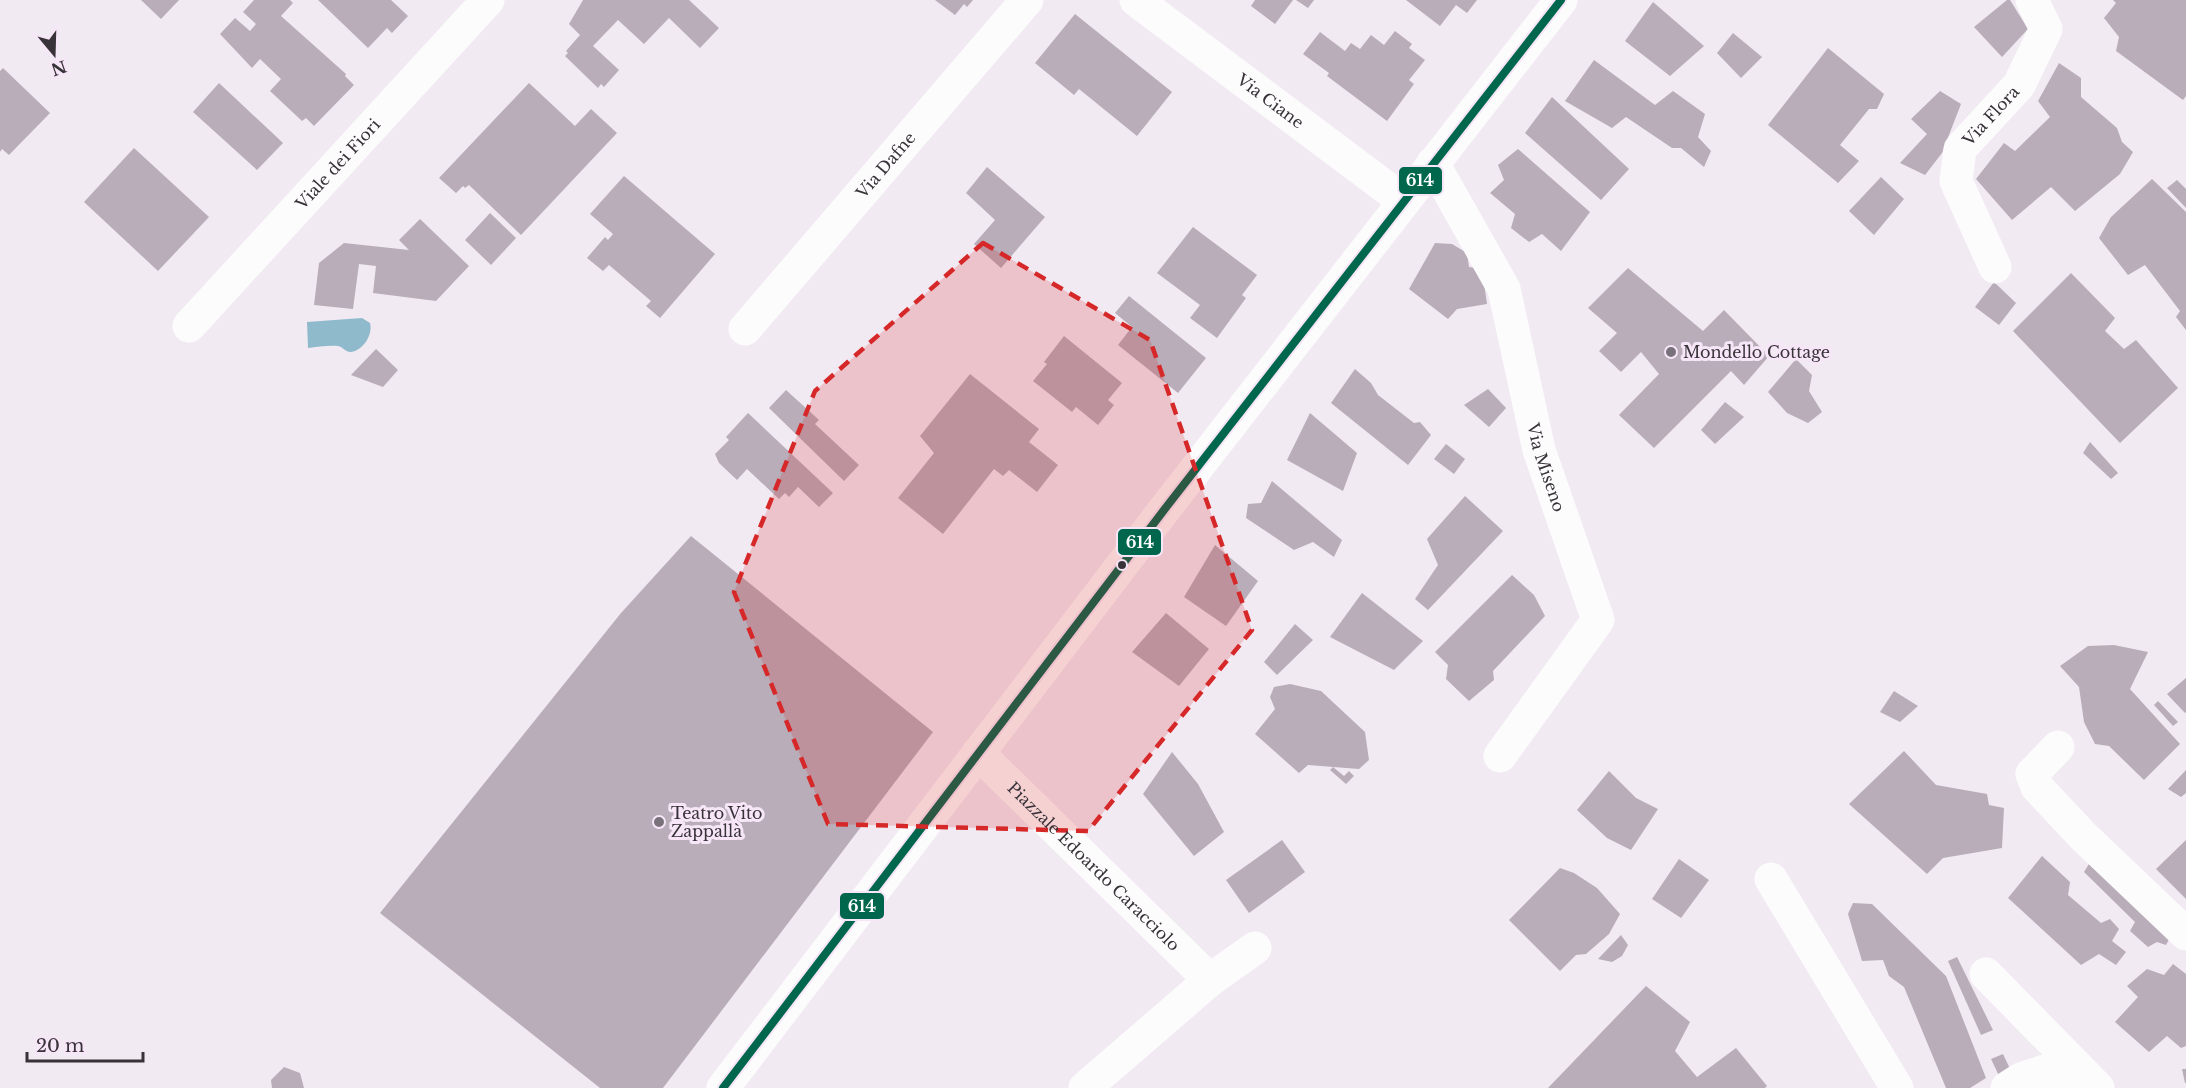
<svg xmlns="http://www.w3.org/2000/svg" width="2186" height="1088" font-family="'Libre Baskerville',serif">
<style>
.water{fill:#8ebacc}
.building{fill:#b8adb9}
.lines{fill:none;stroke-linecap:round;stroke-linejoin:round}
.minor{stroke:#fdfcfd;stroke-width:33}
.major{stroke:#fdfcfd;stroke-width:33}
.bus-1-casing{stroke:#f6e6f7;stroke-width:12}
.bus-1{stroke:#00664c;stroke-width:8}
.marked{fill:#d62828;fill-opacity:0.2;stroke:#d62828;stroke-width:4.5;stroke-dasharray:12 8;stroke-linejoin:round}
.poi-dot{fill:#79727a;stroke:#f6e6f7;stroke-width:2}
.bus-dot{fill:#383239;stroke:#f6e6f7;stroke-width:2}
.labels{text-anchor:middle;stroke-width:6;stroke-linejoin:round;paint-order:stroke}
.street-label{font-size:16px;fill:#383239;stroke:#f6e6f7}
.poi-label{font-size:16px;fill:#383239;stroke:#f6e6f7;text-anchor:start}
.line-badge{stroke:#f6e6f7;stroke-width:2}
.badge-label{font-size:16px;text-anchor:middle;font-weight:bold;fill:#fff}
</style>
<rect width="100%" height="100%" fill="#f2eaf3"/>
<path class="water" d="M362,318L370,323C373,334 364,350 351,352C345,352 343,347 338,346C329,345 317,347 308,348L307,322Z"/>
<g class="building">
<polygon points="141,0 179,0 161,19"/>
<polygon points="254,0 290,0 293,3 281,16 346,74 345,76 354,85 314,126 306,118 302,121 270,91 281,79 260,59 252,68 220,34 235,18 250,31 256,24 243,12"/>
<polygon points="318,0 391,0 408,16 392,33 387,28 368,48"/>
<polygon points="583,0 689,0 719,28 700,48 669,18 644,44 618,20 593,46 619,70 604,87 601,84 598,88 565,56 568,53 566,51 580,35 569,24"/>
<polygon points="935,0 973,0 967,7 964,4 955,15"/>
<polygon points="1255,0 1293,0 1275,24 1251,6"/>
<polygon points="1296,0 1314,0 1308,8"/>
<polygon points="1406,0 1477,0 1467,13 1456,5 1440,26"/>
<polygon points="2007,0 2010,0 2028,29 2002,57 1974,27"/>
<polygon points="2113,0 2186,0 2186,96 2183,100 2116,51 2119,37 2104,18 2116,3"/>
<polygon points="1653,2 1704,46 1670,76 1625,41"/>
<polygon points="1075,14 1172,92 1137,136 1079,89 1074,95 1035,63"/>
<polygon points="1395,31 1412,44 1409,48 1425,60 1409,80 1414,84 1387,121 1327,76 1329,73 1303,54 1320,32 1345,51 1351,43 1360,49 1371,35 1384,45"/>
<polygon points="1733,33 1762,57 1741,78 1717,53"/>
<polygon points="1828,48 1884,94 1877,109 1869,109 1840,145 1859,161 1838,183 1768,125"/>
<polygon points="1594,60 1655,105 1673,91 1705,114 1698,137 1711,151 1704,167 1681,148 1672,148 1626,117 1612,128 1565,101"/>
<polygon points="2059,63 2081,78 2081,97 2117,128 2122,142 2133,152 2120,174 2075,211 2051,187 2012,220 1976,179 2004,143 2015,151 2050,117 2038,101"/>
<polygon points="3,68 50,113 9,155 2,149 0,152 0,71"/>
<polygon points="219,83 283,143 257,170 193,112"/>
<polygon points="529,83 575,126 591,109 617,133 521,235 469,185 465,188 463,186 456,193 439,178"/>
<polygon points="1940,91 1961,104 1942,153 1925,175 1900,163 1927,134 1911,119"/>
<polygon points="1552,97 1629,169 1601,200 1525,133"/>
<polygon points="134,148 209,217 158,271 84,202"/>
<polygon points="1518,149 1590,212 1561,251 1542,234 1529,242 1511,228 1515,214 1490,193 1504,180 1498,165"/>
<polygon points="987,167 1045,217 1001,268 974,244 995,220 966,193"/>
<polygon points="624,176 715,254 660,318 646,306 651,301 609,265 603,271 587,258 605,237 608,240 613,234 590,214"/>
<polygon points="1881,177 1904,199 1874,235 1849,211"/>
<polygon points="2152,179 2186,212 2186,330 2176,317 2180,311 2145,265 2128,275 2099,238 2111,217"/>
<polygon points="2177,180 2186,189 2186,208 2167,188"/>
<polygon points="490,213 516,238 491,265 465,240"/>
<polygon points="420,219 469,266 436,301 373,293 376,266 359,264 353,309 314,305 319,263 344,243 409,250 399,240"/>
<polygon points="1193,227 1257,275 1242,295 1246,298 1217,338 1190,318 1200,305 1157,273"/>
<polygon points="1435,243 1452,244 1467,253 1469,267 1482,269 1487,304 1457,309 1448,319 1409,289"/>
<polygon points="1628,268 1703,331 1724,310 1769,356 1744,385 1731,371 1654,448 1619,415 1659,374 1641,352 1621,372 1599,351 1617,333 1588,308"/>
<polygon points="2071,273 2115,318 2105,331 2124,349 2136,340 2178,388 2120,443 2013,331"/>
<polygon points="1994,282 2016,303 1999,325 1975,307"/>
<polygon points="1129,296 1206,358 1178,393 1118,345 1132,327 1115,313"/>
<polygon points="1064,336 1122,383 1108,400 1114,405 1098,425 1076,407 1072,412 1033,381 1047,364 1044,362"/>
<polygon points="376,349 398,370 383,387 351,375"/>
<polygon points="1796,359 1812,375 1809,391 1822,412 1808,423 1787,413 1768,392"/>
<polygon points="1355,369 1371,383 1378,395 1414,423 1420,422 1431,435 1408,465 1331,403"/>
<polygon points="970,374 1039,429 1029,442 1058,465 1037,492 1009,470 1003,476 994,469 943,534 898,498 934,453 920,436"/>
<polygon points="1488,389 1506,408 1489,427 1464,405"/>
<polygon points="786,390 819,420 815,424 859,465 844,481 769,408"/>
<polygon points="1725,402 1744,417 1715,444 1701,430"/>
<polygon points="748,413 833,493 819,507 798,487 789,497 785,493 779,499 747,469 737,480 719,463 715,454 729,440 726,437"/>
<polygon points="1310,413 1357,453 1343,491 1287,460"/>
<polygon points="2090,442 2118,473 2111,479 2083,453"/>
<polygon points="1446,444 1465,459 1454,474 1434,459"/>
<polygon points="1272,481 1342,540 1334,557 1313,542 1294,550 1246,518 1248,504 1261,503"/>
<polygon points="1465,496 1503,531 1428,610 1415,599 1438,565 1427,539"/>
<polygon points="691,536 933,732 663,1088 600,1088 380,913 621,613"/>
<polygon points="1215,545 1258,581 1226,626 1184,597"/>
<polygon points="1512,575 1534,595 1545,616 1493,671 1494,680 1469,701 1446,679 1448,665 1435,652"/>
<polygon points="1362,593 1423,641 1394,670 1330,637"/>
<polygon points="1166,613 1209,649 1179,686 1132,652"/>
<polygon points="1295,624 1313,640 1277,675 1264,662"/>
<polygon points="2114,645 2148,652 2130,689 2180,744 2144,780 2109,746 2095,744 2084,722 2079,687 2060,666 2088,646"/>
<polygon points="2186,678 2186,712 2185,713 2167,694"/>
<polygon points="1290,684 1321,691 1365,732 1369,760 1359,769 1308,765 1299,773 1255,734 1275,709 1270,697 1274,687"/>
<polygon points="1894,691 1918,706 1900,722 1880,712"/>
<polygon points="2158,701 2178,722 2173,726 2154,705"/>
<polygon points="1904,751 1936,785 1987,794 1989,805 2004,808 2002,848 1943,858 1927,874 1849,804"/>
<polygon points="1172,752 1198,784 1224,832 1194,856 1143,794"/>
<polygon points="1333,767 1344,776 1349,771 1354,776 1346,784 1330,770"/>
<polygon points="2186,770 2186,793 2181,797 2168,789"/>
<polygon points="1609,771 1636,798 1658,809 1631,850 1607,838 1577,810"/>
<polygon points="1282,840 1305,872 1249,913 1226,880"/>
<polygon points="2186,840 2186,899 2156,869"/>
<polygon points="2042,856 2070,882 2068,895 2101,923 2110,919 2119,929 2112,941 2126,952 2116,965 2099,954 2081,965 2008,898"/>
<polygon points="1679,859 1709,880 1681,918 1652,899"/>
<polygon points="2092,859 2173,932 2166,945 2157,942 2148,947 2130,931 2135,922 2084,872"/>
<polygon points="1560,868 1574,873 1597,888 1620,914 1609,934 1586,954 1576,955 1560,971 1509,920"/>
<polygon points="1853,903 1872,904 1946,976 1986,1078 1970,1088 1946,1088 1904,987 1889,976 1883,960 1862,961 1848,914"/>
<polygon points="1621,935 1628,945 1622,956 1612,962 1598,959"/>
<polygon points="1957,957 1993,1030 1981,1035 1948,961"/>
<polygon points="2173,964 2186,974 2186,1046 2181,1048 2167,1036 2149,1052 2115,1022 2138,997 2127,986 2147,969 2164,975"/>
<polygon points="1646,986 1690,1022 1675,1051 1697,1077 1736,1048 1767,1086 1765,1088 1548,1088"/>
<polygon points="2003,1054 2013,1075 2001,1080 1991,1059"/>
<polygon points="284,1067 300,1073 304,1088 272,1088 271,1080"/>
<polygon points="2182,1069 2186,1069 2186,1083 2185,1083"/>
</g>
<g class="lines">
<g class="minor">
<path id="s1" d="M1136,0L1404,201"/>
<path id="s2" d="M1433,163L1504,289L1539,450L1598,620L1500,756"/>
<path id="s3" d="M1995,267L1956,181L1960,149L2019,85L2046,29L2032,0"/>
<path id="s4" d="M189,326L488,0"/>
<path id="s5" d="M745,329L1027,0"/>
<polyline points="2058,747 2032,774 2037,787 2083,836 2186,934"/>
<path id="s6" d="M978,753L1210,980"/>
<polyline points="1771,879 1897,1088"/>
<polyline points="1986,974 2098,1088"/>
<polyline points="1085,1088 1210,980 1255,948"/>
<polyline points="2007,1088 2021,1079 2045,1071 2065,1088"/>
</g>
<polyline class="major" points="723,1088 1164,510 1561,0"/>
<g class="bus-1-casing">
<polyline id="bus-1" points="723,1088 1164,510 1561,0"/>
</g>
<use href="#bus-1" class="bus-1"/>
</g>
<path class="marked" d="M983,243L1150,340L1252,630L1088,831L828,824L734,592L815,391Z"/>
<g class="poi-dot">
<circle cx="1671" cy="352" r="6"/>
<circle cx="659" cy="822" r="6"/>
</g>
<circle class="bus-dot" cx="1122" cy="565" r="5"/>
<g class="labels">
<g class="street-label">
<text dy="6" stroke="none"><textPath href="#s1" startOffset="168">Via Ciane</textPath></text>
<text dy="6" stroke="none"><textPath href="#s3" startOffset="172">Via Flora</textPath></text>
<text dy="6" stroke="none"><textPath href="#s4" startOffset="220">Viale dei Fiori</textPath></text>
<text dy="6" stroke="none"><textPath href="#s5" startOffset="216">Via Dafne</textPath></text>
<text dy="6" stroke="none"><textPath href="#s2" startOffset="328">Via Miseno</textPath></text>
<text dy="6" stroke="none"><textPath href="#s6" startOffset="162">Piazzale Edoardo Caracciolo</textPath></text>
</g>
<g class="poi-label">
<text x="1683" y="358">Mondello Cottage</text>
<text x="671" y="819">Teatro Vito<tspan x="671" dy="18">Zappallà</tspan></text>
</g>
</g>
<g class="line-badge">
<rect x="1398" y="166" width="45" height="29" rx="6" fill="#00664c"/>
<rect x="1117" y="528" width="45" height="28" rx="6" fill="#00664c"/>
<rect x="839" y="892" width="46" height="28" rx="6" fill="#00664c"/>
</g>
<g class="badge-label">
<text x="1420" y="186">614</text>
<text x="1140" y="548">614</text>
<text x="862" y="912">614</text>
</g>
<g transform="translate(54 54) rotate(161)" stroke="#f6e6f7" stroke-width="4.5" paint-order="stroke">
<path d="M0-4.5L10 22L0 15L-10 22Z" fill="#383239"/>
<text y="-9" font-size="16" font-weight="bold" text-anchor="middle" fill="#383239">N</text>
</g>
<path d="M27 1052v9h116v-9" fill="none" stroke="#383239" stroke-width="3"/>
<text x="36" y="1052" font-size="18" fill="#383239" stroke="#f6e6f7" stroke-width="4.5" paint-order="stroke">20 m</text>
</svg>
